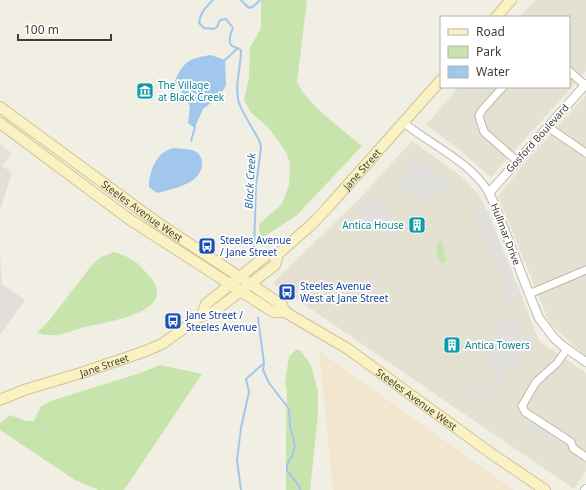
<svg xmlns="http://www.w3.org/2000/svg" width="586" height="490" font-family="'Noto Sans',sans-serif">
<style>
.residential{fill:#e4e0d2}
.commercial{fill:#f2e6cf}
.industrial{fill:#e3dfd8}
.green{fill:#c7e4ad}
.parking{fill:#e1e0dc}
.water{fill:#a1c8ec}
.lines{fill:none;stroke-linecap:round;stroke-linejoin:round}
.stream{stroke:#a1c8ec;stroke-width:2}
.minor-casing{stroke:#beb9aa;stroke-width:9}
.tertiary-casing{stroke:#beb9aa;stroke-width:10}
.secondary-casing{stroke:#cfc395;stroke-width:12}
.minor{stroke:#fff;stroke-width:7}
.tertiary{stroke:#fff;stroke-width:8}
.secondary{stroke:#fbf2c3;stroke-width:10}
.labels{text-anchor:middle;stroke-width:3.5;stroke-linejoin:round;paint-order:stroke}
.culture-label{font-size:10px;fill:#0d838f;stroke:#fff;text-anchor:start}
.street-label{font-size:10px;fill:#423e34;stroke:#fff}
.transit-label{font-size:10px;fill:#164399;stroke:#fff;text-anchor:start}
.water-label{font-size:11px;font-style:italic;fill:#336ea8;stroke:#fff}
</style>
<rect width="100%" height="100%" fill="#f1eee3"/>
<g class="residential">
<polygon points="535,0 586,0 586,71 491,177 461,151 426,125 459,87 569,87 569,17 520,17"/>
<polygon points="586,95 586,356 550,324 498,196 524,164"/>
<polygon points="412,141 457,173 480,196 512,271 539,341 586,373 586,471 574,489 273,283 361,197"/>
</g>
<polygon class="commercial" points="319,351 514,490 333,490"/>
<g class="industrial">
<polygon points="0,164 12,173 0,210"/>
<polygon points="0,253 2,284 25,300 0,335"/>
</g>
<g class="green">
<path d="M261,0H307L297,82C307,104 343,130 362,146L296,216L260,239L259,224L280,206L284,199L289,185L290,163L286,152L268,127L251,113L244,100L249,78L250,48L261,28Z"/>
<polygon points="441,240 447,261 441,264 436,254 438,242"/>
<path d="M114,252C135,259 136,261 151,278C179,313 104,322 85,327C75,329 65,335 55,335C49,336 43,334 37,333L48,322L92,265L101,257Z"/>
<polygon points="296,350 300,350 311,365 318,392 318,414 310,490 286,490 286,434 287,393 285,383 289,356"/>
<polygon points="160,365 202,374 124,490 99,490 75,480 0,430 0,423 10,415 26,421 34,421 41,406 51,401 143,372"/>
</g>
<g class="parking">
<polygon points="0,144 12,153 1,168 0,167"/>
<polygon points="417,162 425,162 451,183 441,195 435,191 418,201 398,186"/>
<polygon points="370,196 395,217 389,232 385,237 356,214"/>
<polygon points="488,210 520,297 509,301 483,229 478,230 473,216"/>
<polygon points="0,291 15,303 0,325"/>
<polygon points="518,317 523,333 518,336 519,341 529,335 532,339 497,384 492,381 500,369 497,366 493,368 487,356 498,350 492,332 501,328 498,323"/>
<polygon points="492,384 494,390 459,402 457,396"/>
<polygon points="531,422 555,438 553,442 528,426"/>
<polygon points="578,423 583,426 576,437 571,434"/>
</g>
<g class="water">
<path d="M211,55L225,60L226,85L220,96L203,109L195,127H193L188,123L190,106L175,81C183,61 191,58 211,55Z"/>
<path d="M174,148C181,149 192,148 198,153C206,162 201,175 193,180C185,186 167,191 157,193L149,187C149,172 156,151 174,148Z"/>
</g>
<g class="lines">
<g class="stream">
<path d="M213,0C206,7 200,13 199,23L204,28L214,29L217,27L220,20L226,19L233,28C231,32 228,41 231,45C233,47 238,48 241,50C241,67 234,87 239,103C244,116 254,130 260,142L261,148L256,186L254,250"/>
<polyline points="241,0 249,8 254,6 260,0"/>
<polyline points="225,60 238,48"/>
<polyline points="191,141 195,127"/>
<polyline points="258,318 264,363 263,370 269,383 289,409 290,427 295,445 293,454 287,465 287,471 300,487 300,490"/>
<polyline points="241,490 237,460 241,428 249,392 246,379 263,364"/>
</g>
<g class="minor-casing">
<g id="minor">
<polyline points="569,71 585,85"/>
<polyline points="503,87 482,110 479,116 484,132 517,161"/>
<path d="M404,123C431,145 471,162 489,193"/>
<polyline points="548,127 586,153"/>
<polyline points="529,294 586,270"/>
<polyline points="567,349 557,363 536,382 522,406 525,412 571,442 573,448 586,457"/>
</g>
</g>
<g class="tertiary-casing">
<g id="tertiary">
<polyline points="586,84 489,193 494,203 532,301 539,318 554,338 563,346 586,362"/>
<polyline points="585,490 586,489"/>
</g>
</g>
<g class="secondary-casing">
<g id="secondary">
<polyline points="496,17 511,0"/>
<path id="s1" d="M0,107L158,223L282,305L285,312"/>
<path id="s2" d="M0,123L129,219L270,310L275,312H285L348,349L492,454L545,490"/>
<polyline points="201,316 206,304 267,255 278,254"/>
<path id="s3" d="M0,400L24,390L84,372L143,352L162,344L201,316L212,313L275,265L278,254L312,224L329,206L441,80"/>
</g>
</g>
<use href="#minor" class="minor"/>
<use href="#tertiary" class="tertiary"/>
<use href="#secondary" class="secondary"/>
</g>
<defs>
<g id="museum-square" transform="scale(0.9)"><rect x="-9" y="-9" width="18" height="18" rx="4" fill="#0f9aa8" stroke="#fff"/><path d="M0-6L6-3V-2H-6V-3ZM-5-1h2V3h-2ZM-1-1h2V3h-2ZM3-1h2V3H3ZM-6 4H6V6H-6Z" fill="#fff"/></g>
<g id="building-square" transform="scale(0.9)"><rect x="-9" y="-9" width="18" height="18" rx="4" fill="#0f9aa8" stroke="#fff"/><path d="M-4-6H4V6H1V3H-1V6H-4ZM-2.5-4.3h1.7v1.8h-1.7ZM.8-4.3h1.7v1.8H.8ZM-2.5-1h1.7V.8h-1.7ZM.8-1h1.7V.8H.8Z" fill="#fff"/></g>
<g id="bus-square" transform="scale(0.9)"><rect x="-9" y="-9" width="18" height="18" rx="4" fill="#1a4fb4" stroke="#fff"/><path d="M-5-6H5V4H4V6H2V4H-2V6H-4V4H-5ZM-3.5-4V0h7V-4ZM-3.5 1.2v1.5H-2V1.2ZM2 1.2v1.5H3.5V1.2Z" fill="#fff"/></g>
</defs>
<g fill-rule="evenodd">
<use href="#museum-square" x="145" y="91"/>
<use href="#building-square" x="417" y="225"/>
<use href="#bus-square" x="207" y="246"/>
<use href="#bus-square" x="287" y="292"/>
<use href="#bus-square" x="173" y="321"/>
<use href="#building-square" x="452" y="345"/>
</g>
<g class="labels">
<g class="culture-label">
<text x="158" y="89">The Village<tspan x="158" dy="12">at Black Creek</tspan></text>
<text x="404" y="229" text-anchor="end">Antica House</text>
<text x="465" y="349">Antica Towers</text>
</g>
<g class="street-label">
<text transform="translate(537 138) rotate(-48)" y="4">Gosford Boulevard</text>
<text dy="4" stroke="none"><textPath href="#s3" startOffset="441">Jane Street</textPath></text>
<text dy="4" stroke="none"><textPath href="#s1" startOffset="176">Steeles Avenue West</textPath></text>
<text transform="translate(506 234) rotate(69)" y="4">Hullmar Drive</text>
<text dy="4" stroke="none"><textPath href="#s3" startOffset="110">Jane Street</textPath></text>
<text dy="4" stroke="none"><textPath href="#s2" startOffset="502">Steeles Avenue West</textPath></text>
</g>
<g class="transit-label">
<text x="220" y="244">Steeles Avenue<tspan x="220" dy="12">/ Jane Street</tspan></text>
<text x="300" y="290">Steeles Avenue<tspan x="300" dy="12">West at Jane Street</tspan></text>
<text x="186" y="319">Jane Street /<tspan x="186" dy="12">Steeles Avenue</tspan></text>
</g>
<g class="water-label">
<text transform="translate(250 181) rotate(-87)" y="4">Black Creek</text>
</g>
</g>
<rect x="440" y="16" width="130" height="72" fill="#ffffff" stroke="#b3b2ae"/>
<rect x="448" y="29" width="20" height="6" fill="#fbf2c3" stroke="#b3b2ae"/>
<text x="476" y="36" font-size="12" fill="#423e34">Road</text>
<rect x="448" y="46" width="20" height="12" fill="#c7e4ad" stroke="#b3b2ae"/>
<text x="476" y="56" font-size="12" fill="#423e34">Park</text>
<rect x="448" y="66" width="20" height="12" fill="#a1c8ec" stroke="#b3b2ae"/>
<text x="476" y="76" font-size="12" fill="#423e34">Water</text>
<path d="M18 34v6h93v-6" fill="none" stroke="#423e34" stroke-width="2"/>
<text x="24" y="34" font-size="12" fill="#423e34" stroke="#ffffff" stroke-width="3" paint-order="stroke">100 m</text>
</svg>
